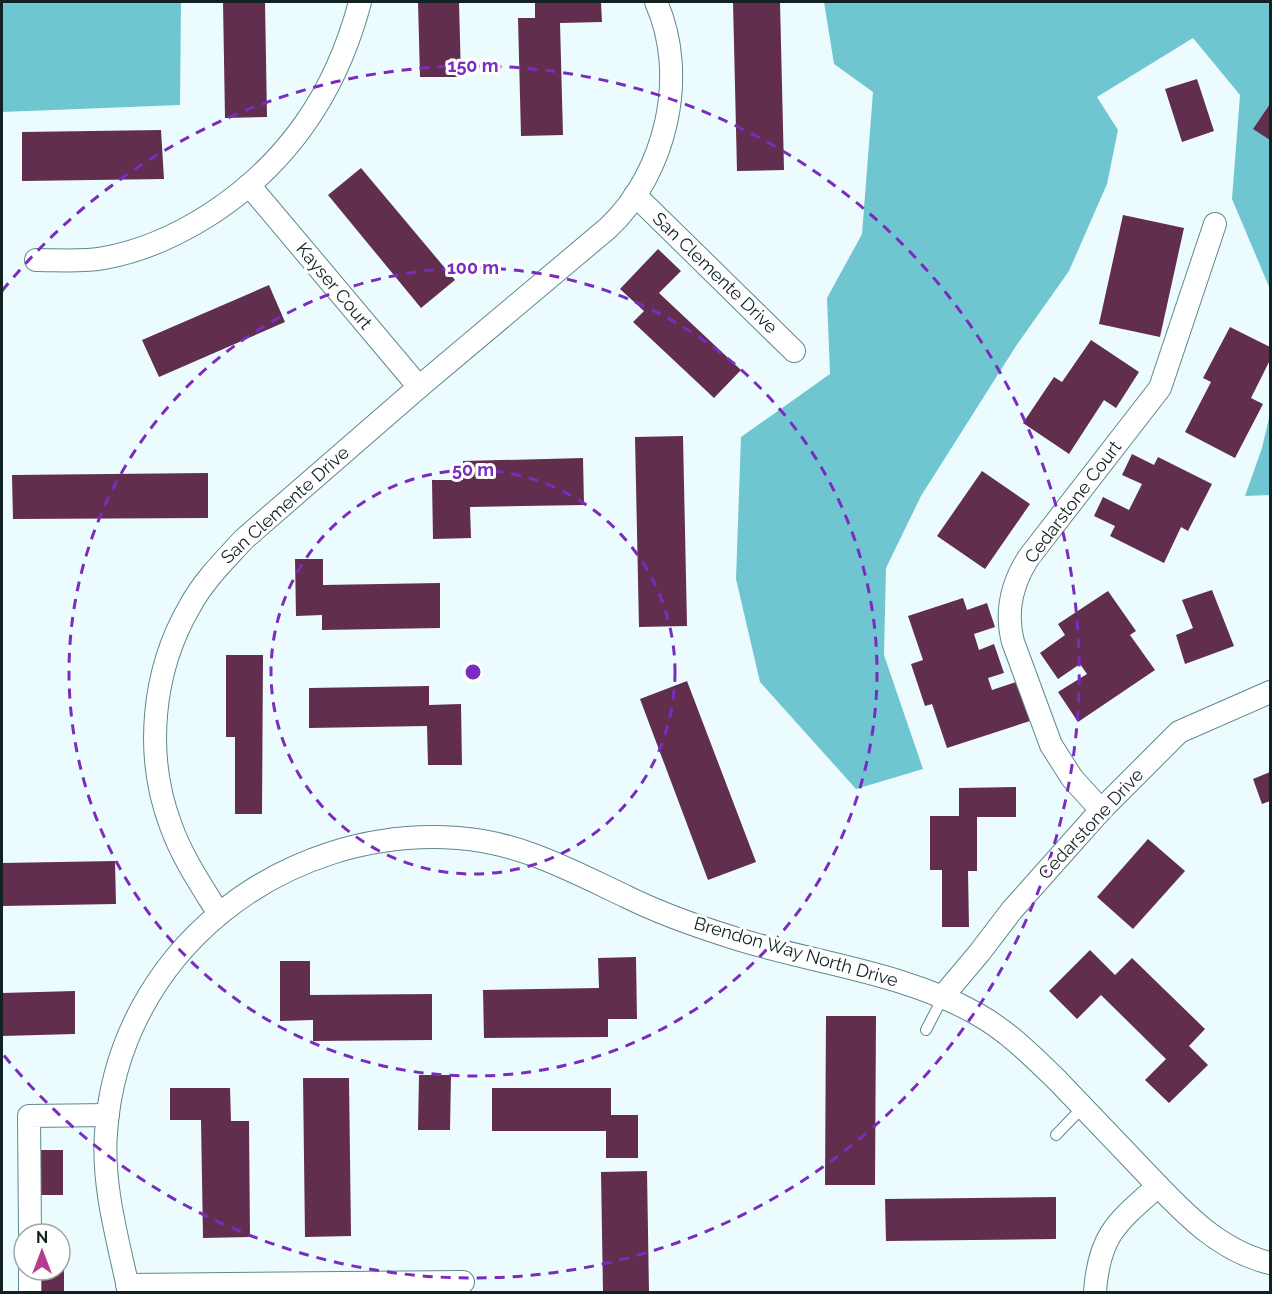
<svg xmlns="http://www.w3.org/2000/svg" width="1272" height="1294" font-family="Raleway,sans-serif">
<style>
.forest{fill:#70c6d0}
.building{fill:#612e4d}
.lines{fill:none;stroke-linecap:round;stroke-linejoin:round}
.lane-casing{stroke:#61888d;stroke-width:12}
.street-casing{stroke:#61888d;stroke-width:24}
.lane{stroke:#fff;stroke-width:10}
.street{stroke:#fff;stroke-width:22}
.ring{fill:none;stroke:#7b2cbf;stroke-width:3;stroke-dasharray:10 8}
.labels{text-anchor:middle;stroke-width:6;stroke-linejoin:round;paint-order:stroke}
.street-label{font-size:18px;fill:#112223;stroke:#fff}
.centre{fill:#7b2cbf;stroke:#fff;stroke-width:3}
.ring-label{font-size:18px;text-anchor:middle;font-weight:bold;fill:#7b2cbf;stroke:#fff;stroke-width:6;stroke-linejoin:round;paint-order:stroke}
</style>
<rect width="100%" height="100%" fill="#ecfcfe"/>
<g class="forest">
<polygon points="2,2 181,2 180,105 2,112"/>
<polygon points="824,2 1270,2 1270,289 1232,199 1240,95 1193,38 1097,97 1118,130 1107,184 1069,271 1016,346 921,496 886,568 884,655 923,769 856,789 760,682 736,579 741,437 830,374 827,298 862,234 873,92 834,64"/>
<polygon points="1270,414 1270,495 1245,496 1262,448"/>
</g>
<g class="building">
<polygon points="223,2 265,2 267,117 225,118"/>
<polygon points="418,2 459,2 461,77 420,77"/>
<polygon points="535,2 601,2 602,22 560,23 563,135 521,136 518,18 535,18"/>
<polygon points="733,2 780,2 784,170 737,171"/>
<polygon points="1197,79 1214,131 1182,142 1165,89"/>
<polygon points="1270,104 1270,140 1253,129"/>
<polygon points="161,130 164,179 22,181 22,132"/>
<polygon points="361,168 455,280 421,308 328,195"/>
<polygon points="1123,215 1184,228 1160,337 1099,324"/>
<polygon points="658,249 681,271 659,293 741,370 714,398 633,322 644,311 620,289"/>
<polygon points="269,285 285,322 159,377 142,340"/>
<polygon points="1230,327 1270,347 1270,360 1251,398 1263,404 1235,458 1185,432 1211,382 1203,378"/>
<polygon points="1091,340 1139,372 1116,408 1104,400 1069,454 1023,423 1054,377 1062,382"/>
<polygon points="683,436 687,626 639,627 635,437"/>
<polygon points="1132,454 1154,465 1158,457 1212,484 1188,531 1181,527 1164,563 1110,536 1115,526 1094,516 1103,497 1129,510 1142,484 1122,475"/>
<polygon points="583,458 584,505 470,507 471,538 433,539 432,480 463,480 463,461"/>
<polygon points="982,471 1030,504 985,569 937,536"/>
<polygon points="208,473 208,518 13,519 12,475"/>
<polygon points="295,559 323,559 323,585 440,583 440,628 322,630 322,615 296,616"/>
<polygon points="1212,590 1234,646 1185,664 1176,635 1193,628 1182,600"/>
<polygon points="1108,591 1136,631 1130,635 1155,670 1078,722 1058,692 1087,674 1080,664 1058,679 1040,653 1065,635 1058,624"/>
<polygon points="963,598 967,610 987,603 995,627 974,634 979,650 994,644 1004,673 988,678 992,690 1016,682 1030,721 947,748 932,704 925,706 911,664 923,660 908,616"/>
<polygon points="226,655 263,655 262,814 235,814 235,737 226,737"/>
<polygon points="687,681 756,862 708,880 640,699"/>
<polygon points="429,686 429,705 461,704 462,765 428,765 427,726 309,728 309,688"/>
<polygon points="1270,772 1270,801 1262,804 1253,779"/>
<polygon points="1016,787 1016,817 977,817 977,871 968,871 969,927 942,927 942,870 930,870 930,816 959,816 959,788"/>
<polygon points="1148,839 1185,871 1133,929 1097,897"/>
<polygon points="115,861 116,904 2,906 2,863"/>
<polygon points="1090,950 1115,975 1132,958 1205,1029 1189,1046 1208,1065 1169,1103 1145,1080 1166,1059 1101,995 1077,1019 1049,991"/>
<polygon points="636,957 637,1019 608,1019 608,1037 484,1038 483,990 599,988 598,958"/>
<polygon points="280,961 310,961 310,995 432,994 432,1040 313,1041 313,1020 280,1021"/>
<polygon points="75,991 75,1034 2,1036 2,993"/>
<polygon points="826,1016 876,1016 875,1185 825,1185"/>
<polygon points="419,1075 451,1075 450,1130 418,1130"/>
<polygon points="303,1078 349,1078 351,1236 305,1237"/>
<polygon points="170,1088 230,1088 231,1121 249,1121 250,1237 203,1238 201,1120 170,1120"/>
<polygon points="492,1088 611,1088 611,1115 638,1115 638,1158 606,1158 606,1131 492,1131"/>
<rect x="41" y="1150" width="22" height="45"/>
<polygon points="647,1171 649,1292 603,1292 601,1172"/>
<polygon points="1056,1197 1056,1239 886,1241 885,1199"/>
<polygon points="60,1234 64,1234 64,1292 40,1292 40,1270 60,1270"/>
</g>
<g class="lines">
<g class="lane-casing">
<g id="lane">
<polyline points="926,1030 943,997"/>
<polyline points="1056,1135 1083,1107"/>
</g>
</g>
<g class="street-casing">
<g id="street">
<polyline points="249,185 419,387"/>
<polyline points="635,195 794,351"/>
<path d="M36,260C58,260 83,262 104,258C143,251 176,236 209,215C288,164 336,93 360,2"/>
<path d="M1101,810L1072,778L1051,745L1013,642C1005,611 1012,583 1029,557L1160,388L1215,224"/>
<path d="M219,914C201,885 182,857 171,826C144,755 152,671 190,606C204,580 225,560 244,539L419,387L608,228C666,173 689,76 656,2"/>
<polyline points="943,996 980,952 1012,910 1101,810 1179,732 1270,692"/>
<polyline points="30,1234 29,1116 108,1115"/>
<polyline points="30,1270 30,1292"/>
<polyline points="127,1285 463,1282"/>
<path d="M129,1292C118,1240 102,1186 106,1133C118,952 283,825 458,838C519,842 572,871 625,896C657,912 696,926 731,937C811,963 904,972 977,1014C1009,1032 1032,1056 1058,1081C1086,1110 1114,1140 1142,1169C1179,1208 1216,1250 1270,1263"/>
<path d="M1095,1292C1099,1235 1117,1222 1158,1186"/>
</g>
</g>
<use href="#lane" class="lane"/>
<use href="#street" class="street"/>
</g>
<g class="ring">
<circle cx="473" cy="672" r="202"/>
<circle cx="473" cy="672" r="404"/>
<path d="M2 291A606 606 0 1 1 2 1053"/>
</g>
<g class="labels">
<g class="street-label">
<text transform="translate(715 273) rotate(44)" y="6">San Clemente Drive</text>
<text transform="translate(334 286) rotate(50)" y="6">Kayser Court</text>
<text transform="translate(1073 502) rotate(-53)" y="6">Cedarstone Court</text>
<text transform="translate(285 505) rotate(-42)" y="6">San Clemente Drive</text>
<text transform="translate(1091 824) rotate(-47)" y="6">Cedarstone Drive</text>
<text transform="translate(796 952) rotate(16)" y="6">Brendon Way North Drive</text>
</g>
</g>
<circle cx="473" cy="672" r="9" class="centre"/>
<g class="ring-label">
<text x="473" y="72">150 m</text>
<text x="473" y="274">100 m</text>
<text x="473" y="476">50 m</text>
</g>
<rect width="1272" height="1294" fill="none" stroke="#112223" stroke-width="6"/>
<g transform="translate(42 1252)"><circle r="28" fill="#ffffff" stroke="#a0a7a7" stroke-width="1.5"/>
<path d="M0-4.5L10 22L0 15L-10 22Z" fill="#b83c8d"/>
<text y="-9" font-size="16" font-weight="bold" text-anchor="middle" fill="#112223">N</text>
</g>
</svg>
